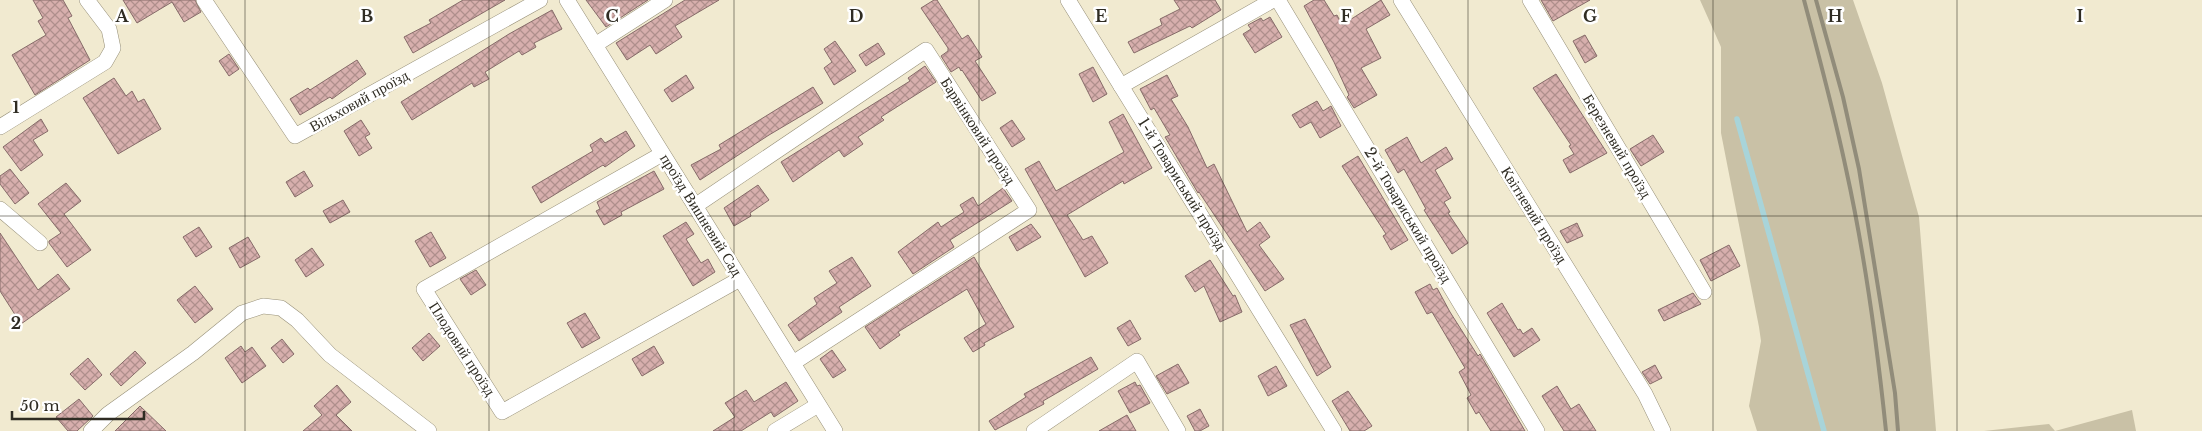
<svg xmlns="http://www.w3.org/2000/svg" width="2202" height="431" font-family="'Libre Baskerville',serif">
<style>
.grass{fill:#c9c1a6}
.lines{fill:none;stroke-linecap:round;stroke-linejoin:round}
.stream{stroke:#a8d4d9;stroke-width:5.5}
.building{fill:url(#building-cross-hatch);stroke:#866b69}
.minor-casing{stroke:#979079;stroke-width:16}
.minor{stroke:#fff;stroke-width:15}
.rail{stroke:#918c7a;stroke-width:4}
.grid{fill:none;stroke:#2f2c23;stroke-width:1;stroke-opacity:0.55}
.labels{text-anchor:middle;stroke-width:5;stroke-linejoin:round;paint-order:stroke}
.street-label{font-size:15px;fill:#2f2c23;stroke:#fff}
.grid-label{font-size:16px;text-anchor:middle;font-weight:bold;fill:#2f2c23;stroke:#fff;stroke-width:5;stroke-linejoin:round;paint-order:stroke}
</style>
<defs>
<pattern id="building-cross-hatch" width="8" height="8" patternUnits="userSpaceOnUse" patternTransform="scale(1.25)"><rect width="8" height="8" fill="#d7afad"/><path d="M0 0l8 8M0 8l8-8" fill="none" stroke="#af8f8c"/></pattern>
</defs>
<rect width="100%" height="100%" fill="#f1ead0"/>
<g class="grass">
<polygon points="1700,0 1853,0 1882,83 1919,217 1936,431 1757,431 1749,406 1761,341 1759,327 1721,133 1721,47"/>
<polygon points="2132,410 2136,431 2055,431"/>
<polygon points="2049,424 2055,431 1984,431"/>
</g>
<g class="lines">
<polyline class="stream" points="1737,119 1824,431"/>
</g>
<g class="building">
<polygon points="33,0 63,0 72,16 68,18 90,60 35,95 12,55 46,35 38,21 43,18"/>
<polygon points="123,0 195,0 201,12 184,22 172,2 137,23"/>
<polygon points="463,0 505,0 413,53 404,37 431,23 429,20"/>
<polygon points="586,0 648,0 606,27"/>
<polygon points="685,0 719,0 675,26 682,37 656,54 650,45 627,60 616,43"/>
<polygon points="934,0 937,0 962,39 968,35 982,57 975,61 996,93 982,101 962,70 961,71 959,67 951,72 941,56 948,51 948,48 921,8"/>
<polygon points="1174,0 1215,0 1221,10 1192,28 1190,26 1134,53 1128,42 1162,25 1160,19 1180,9"/>
<polygon points="1314,0 1324,0 1334,16 1337,15 1342,25 1381,0 1390,15 1366,29 1381,58 1361,68 1377,95 1354,108 1347,97 1349,95 1334,62 1304,6"/>
<polygon points="1541,0 1590,0 1553,21"/>
<polygon points="552,10 562,29 534,43 536,47 522,55 519,51 485,72 489,79 474,87 472,83 412,120 401,102 509,34"/>
<polygon points="1270,17 1282,37 1255,53 1243,34 1251,29 1248,25 1261,18 1263,21"/>
<polygon points="1585,35 1597,56 1585,63 1573,41"/>
<polygon points="835,41 856,71 834,85 824,68 832,62 824,49"/>
<polygon points="878,43 885,54 866,66 859,55"/>
<polygon points="229,54 239,69 229,76 219,61"/>
<polygon points="357,60 366,74 332,99 330,97 300,115 290,99 308,88 310,90"/>
<polygon points="925,66 936,82 881,117 884,120 858,137 863,144 844,157 839,150 793,182 781,162 910,81 908,78"/>
<polygon points="1093,67 1107,94 1093,102 1079,74"/>
<polygon points="1556,74 1607,153 1570,173 1563,160 1574,154 1569,146 1571,145 1533,88"/>
<polygon points="686,75 694,88 672,102 664,90"/>
<polygon points="1167,75 1178,96 1171,99 1188,127 1207,168 1214,164 1247,232 1260,222 1270,237 1259,245 1284,279 1265,291 1199,192 1198,193 1165,137 1170,135 1154,108 1151,110 1140,89"/>
<polygon points="114,78 126,96 132,91 138,102 144,99 161,129 118,154 83,98"/>
<polygon points="813,87 823,103 769,135 700,180 691,165 721,149 719,145"/>
<polygon points="1317,101 1323,111 1331,106 1341,126 1320,138 1311,122 1300,128 1292,115"/>
<polygon points="1123,114 1152,168 1124,184 1123,181 1067,215 1083,240 1092,236 1108,263 1085,277 1025,169 1039,161 1056,191 1124,152 1109,122"/>
<polygon points="41,119 48,131 33,140 43,155 21,171 3,147"/>
<polygon points="361,120 370,134 365,137 372,148 359,156 344,131"/>
<polygon points="1012,120 1025,139 1012,147 1000,128"/>
<polygon points="626,131 635,146 605,167 603,165 541,203 532,187 593,151 590,145 601,138 605,143"/>
<polygon points="1653,135 1664,152 1641,166 1630,149"/>
<polygon points="1407,137 1421,163 1446,147 1453,159 1435,170 1451,198 1444,202 1450,212 1448,213 1468,243 1452,254 1424,210 1426,209 1404,169 1398,173 1385,150"/>
<polygon points="1358,156 1408,240 1391,250 1383,236 1386,234 1342,166"/>
<polygon points="10,169 29,193 15,204 0,184 0,176"/>
<polygon points="304,171 313,186 295,197 286,182"/>
<polygon points="654,171 664,189 621,212 622,215 604,225 596,211 600,209 597,202"/>
<polygon points="66,183 81,201 64,214 91,250 67,267 49,243 49,241 61,233 38,204"/>
<polygon points="758,185 769,200 750,213 751,216 734,226 724,208"/>
<polygon points="1003,188 1012,201 950,240 954,247 913,274 898,252 938,222 941,227 964,212 960,205 973,197 978,206"/>
<polygon points="343,200 350,212 330,223 323,211"/>
<polygon points="686,222 694,234 686,239 701,263 708,259 715,272 693,286 663,236"/>
<polygon points="1577,223 1583,236 1567,243 1560,231"/>
<polygon points="1031,224 1041,237 1017,251 1009,237"/>
<polygon points="199,227 212,247 196,257 183,237"/>
<polygon points="431,232 446,258 430,267 415,241"/>
<polygon points="0,233 38,290 58,274 70,289 21,324 0,291"/>
<polygon points="248,237 260,257 240,268 229,248"/>
<polygon points="1729,245 1740,266 1711,281 1700,260"/>
<polygon points="312,248 324,265 306,277 295,260"/>
<polygon points="852,257 871,286 839,307 842,312 799,341 788,325 817,304 814,298 837,283 829,271"/>
<polygon points="974,257 1014,327 984,343 985,345 973,352 964,338 986,324 967,289 898,332 900,335 880,349 865,327"/>
<polygon points="1210,260 1233,296 1235,295 1242,312 1220,322 1204,286 1195,292 1185,276"/>
<polygon points="476,270 486,285 471,295 460,279"/>
<polygon points="1430,284 1433,290 1437,288 1450,312 1478,356 1480,354 1525,431 1491,431 1479,412 1476,414 1467,398 1471,395 1459,372 1465,368 1432,312 1427,314 1415,292"/>
<polygon points="195,286 213,309 195,323 177,300"/>
<polygon points="1693,293 1701,304 1664,321 1658,310"/>
<polygon points="1502,303 1518,330 1520,329 1523,334 1532,328 1540,340 1514,357 1487,313"/>
<polygon points="585,313 600,338 582,348 567,323"/>
<polygon points="1305,319 1331,367 1317,376 1290,325"/>
<polygon points="1130,320 1141,339 1128,346 1117,328"/>
<polygon points="429,333 440,346 423,361 412,348"/>
<polygon points="282,339 294,354 283,363 271,348"/>
<polygon points="241,346 245,352 252,347 266,366 242,383 225,358"/>
<polygon points="654,346 664,363 642,376 632,359"/>
<polygon points="832,350 846,370 833,378 820,359"/>
<polygon points="135,351 146,363 121,386 110,374"/>
<polygon points="1091,357 1098,369 1043,401 1044,404 995,430 989,421 1026,397 1024,394"/>
<polygon points="88,358 102,375 85,390 70,374"/>
<polygon points="1178,364 1189,383 1167,394 1156,376"/>
<polygon points="1655,365 1662,378 1650,384 1642,372"/>
<polygon points="1276,366 1287,386 1268,396 1258,376"/>
<polygon points="786,382 798,401 774,417 771,412 741,431 713,431 735,417 725,403 746,390 754,402"/>
<polygon points="1135,382 1137,386 1140,385 1150,403 1130,413 1118,391"/>
<polygon points="337,385 351,402 336,415 352,431 303,431 322,415 314,406"/>
<polygon points="1557,386 1571,409 1579,404 1596,431 1564,431 1542,396"/>
<polygon points="1348,391 1372,426 1364,431 1350,431 1332,401"/>
<polygon points="79,399 93,416 77,431 68,431 56,417"/>
<polygon points="140,406 166,431 115,431"/>
<polygon points="1200,409 1209,426 1200,431 1195,431 1187,416"/>
<polygon points="1127,415 1136,431 1099,431"/>
</g>
<g class="lines">
<g class="minor-casing">
<g id="minor">
<polyline points="204,0 295,136 540,0"/>
<polyline points="567,0 835,431"/>
<polyline points="1068,0 1121,86"/>
<polyline points="1273,0 1121,86 1334,431"/>
<polyline points="1278,0 1537,431"/>
<polyline points="1401,0 1645,394 1663,431"/>
<polyline points="1530,0 1704,292"/>
<polyline points="595,45 665,0"/>
<polyline points="0,127 105,62 113,48 109,29 87,0"/>
<polyline points="662,154 424,289 502,412 740,279"/>
<polyline points="695,206 926,50 1029,210 793,363"/>
<polyline points="0,209 40,243"/>
<polyline points="91,431 108,414 193,353 242,313 263,306 281,308 297,320 330,355 429,431"/>
<polyline points="775,431 818,405"/>
<polyline points="1034,431 1137,361 1178,431"/>
</g>
</g>
<use href="#minor" class="minor"/>
<g class="rail">
<path d="M1804,0C1819,56 1834,112 1846,169C1865,255 1877,344 1886,431"/>
<polyline points="1816,0 1843,97 1859,169 1895,393 1898,431"/>
</g>
</g>
<path class="grid" d="M245,0V431M489,0V431M734,0V431M979,0V431M1223,0V431M1468,0V431M1713,0V431M1957,0V431M0,216H2202"/>
<g class="labels">
<g class="street-label">
<text transform="translate(359 101) rotate(-29)" y="5">Вільховий проїзд</text>
<text transform="translate(978 131) rotate(57)" y="5">Барвінковий проїзд</text>
<text transform="translate(1617 146) rotate(59)" y="5">Березневий проїзд</text>
<text transform="translate(1182 184) rotate(58)" y="5">1-й Товариський проїзд</text>
<text transform="translate(701 215) rotate(58)" y="5">проїзд Вишневий Сад</text>
<text transform="translate(1408 215) rotate(59)" y="5">2-й Товариський проїзд</text>
<text transform="translate(1534 215) rotate(58)" y="5">Квітневий проїзд</text>
<text transform="translate(462 349) rotate(57)" y="5">Плодовий проїзд</text>
</g>
</g>
<g class="grid-label">
<text x="122" y="22">A</text>
<text x="367" y="22">B</text>
<text x="612" y="22">C</text>
<text x="856" y="22">D</text>
<text x="1101" y="22">E</text>
<text x="1346" y="22">F</text>
<text x="1590" y="22">G</text>
<text x="1835" y="22">H</text>
<text x="2080" y="22">I</text>
<text x="16" y="113">1</text>
<text x="16" y="329">2</text>
</g>
<path d="M12 411v8h132v-8" fill="none" stroke="#2f2c23" stroke-width="2.5"/>
<text x="20" y="411" font-size="15" fill="#2f2c23" stroke="#ffffff" stroke-width="4" paint-order="stroke">50 m</text>
</svg>
